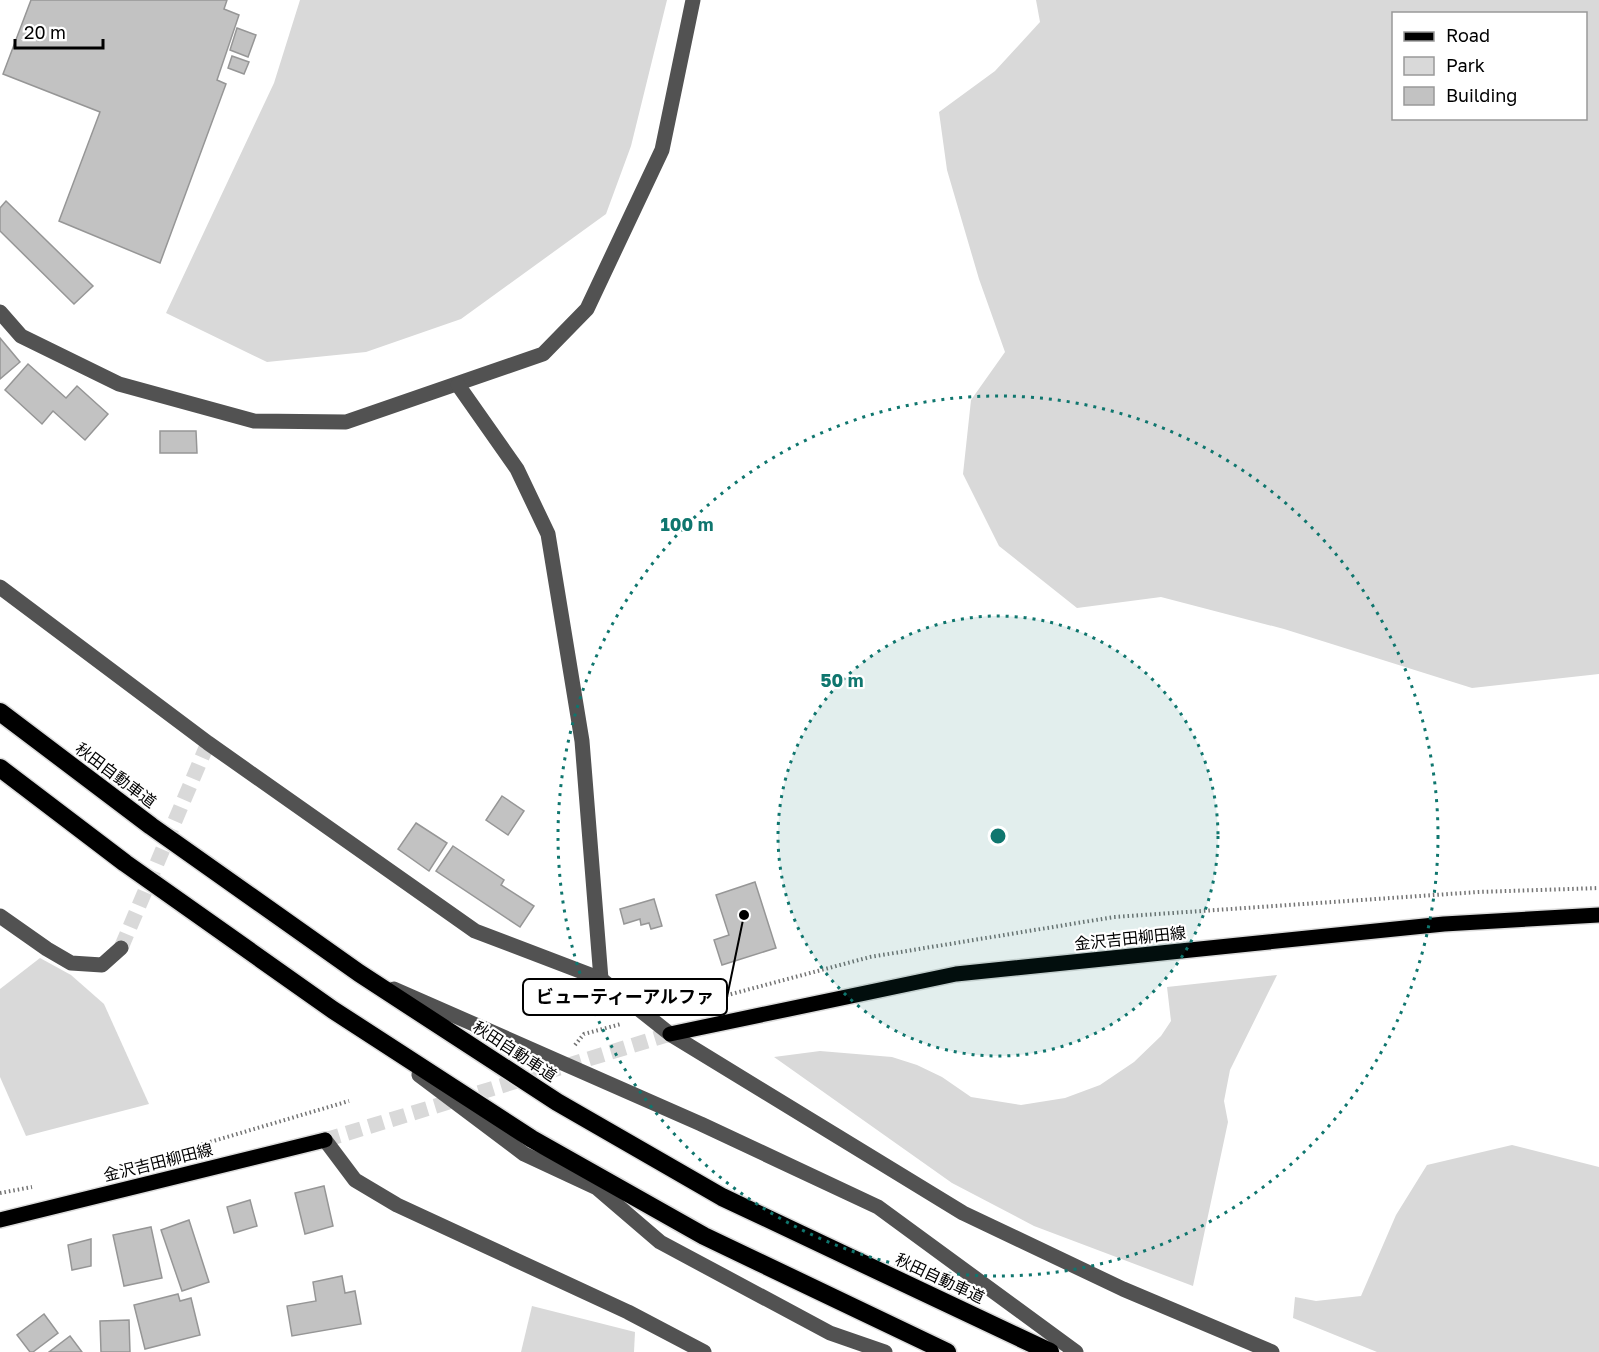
<svg xmlns="http://www.w3.org/2000/svg" width="1599" height="1352" font-family="'Golos Text','Noto Sans JP',sans-serif">
<style>
.green{fill:#d9d9d9;fill-rule:evenodd}
.building{fill:#c2c2c2;stroke:#969696;stroke-width:1.5}
.lines{fill:none;stroke-linecap:round;stroke-linejoin:round}
.minor-tunnel{stroke:#d9d9d9;stroke-width:15;stroke-dasharray:15 8;stroke-linecap:butt}
.major-tunnel{stroke:#d9d9d9;stroke-width:15;stroke-dasharray:15 8;stroke-linecap:butt}
.major-casing{stroke:#dbdbdb;stroke-width:18}
.highway-casing{stroke:#dbdbdb;stroke-width:21}
.path{stroke:#747474;stroke-width:4;stroke-dasharray:1.5 3;stroke-linecap:butt}
.minor{stroke:#525252;stroke-width:15}
.major{stroke:#000;stroke-width:15}
.highway{stroke:#000;stroke-width:18}
.ring{fill:none;stroke:#0f766e;stroke-width:3;stroke-dasharray:3 6}
.labels{text-anchor:middle;stroke-width:4.5;stroke-linejoin:round;paint-order:stroke}
.street-label{font-size:16px;fill:#000;stroke:#fff}
.centre{fill:#0f766e;stroke:#fff;stroke-width:3}
.ring-label{font-size:18px;text-anchor:middle;font-weight:bold;fill:#0f766e;stroke:#fff;stroke-width:4.5;stroke-linejoin:round;paint-order:stroke}
.leader{fill:none;stroke:#000;stroke-width:2}
.callout-dot{fill:#000;stroke:#fff;stroke-width:2}
.callout{fill:#fff;stroke:#000;stroke-width:2}
.callout-label{font-size:18px;text-anchor:middle;font-weight:bold;fill:#000}
</style>
<rect width="100%" height="100%" fill="#fff"/>
<g class="green">
<polygon points="300,0 667,0 631,146 606,214 461,319 366,352 267,362 166,313 274,83"/>
<path d="M1036,0H1599V674L1472,688L1284,629L1161,597L1077,608L999,546L963,474L971,400L1005,352L979,279L947,170L939,112L995,71L1040,22ZM1394,14H1586V118H1394Z"/>
<polygon points="40,958 71,975 104,1004 149,1104 26,1136 0,1077 0,989"/>
<polygon points="1277,975 1230,1070 1224,1101 1228,1122 1193,1286 1034,1226 952,1183 774,1057 820,1051 892,1057 917,1065 942,1077 971,1097 1021,1105 1065,1098 1100,1085 1134,1062 1161,1036 1171,1021 1167,987"/>
<polygon points="1512,1145 1599,1167 1599,1352 1377,1352 1293,1318 1295,1297 1316,1301 1361,1296 1396,1215 1427,1165"/>
<polygon points="532,1306 635,1332 634,1352 521,1352"/>
</g>
<g class="building">
<polygon points="31,0 227,0 224,9 239,15 217,80 226,84 160,263 59,221 100,112 3,74"/>
<polygon points="237,28 256,35 248,57 230,50"/>
<polygon points="232,56 249,62 244,74 228,68"/>
<polygon points="6,201 93,286 74,304 0,231 0,208"/>
<polygon points="0,338 20,362 0,379"/>
<polygon points="28,364 66,398 77,386 108,414 85,440 53,411 42,424 5,390"/>
<polygon points="160,431 196,431 197,453 160,453"/>
<polygon points="502,796 524,811 508,835 486,820"/>
<polygon points="416,823 447,843 429,871 398,849"/>
<polygon points="453,846 504,880 501,885 534,906 520,927 436,871"/>
<polygon points="755,882 776,948 722,965 714,940 729,935 716,895"/>
<polygon points="654,899 662,926 651,929 649,923 641,925 640,919 624,924 620,909"/>
<polygon points="324,1186 333,1226 305,1234 295,1193"/>
<polygon points="250,1200 257,1226 234,1233 227,1207"/>
<polygon points="189,1220 209,1282 182,1291 161,1230"/>
<polygon points="151,1227 162,1278 124,1286 113,1235"/>
<polygon points="91,1239 91,1266 72,1270 68,1245"/>
<polygon points="342,1276 345,1293 355,1291 361,1324 292,1336 287,1306 316,1301 313,1282"/>
<polygon points="178,1294 180,1301 191,1298 200,1335 145,1349 134,1305"/>
<polygon points="44,1314 58,1333 33,1352 30,1352 17,1335"/>
<polygon points="129,1320 130,1352 101,1352 100,1321"/>
<polygon points="70,1336 82,1352 49,1352"/>
</g>
<g class="lines">
<polyline class="minor-tunnel" points="121,948 208,743"/>
<polyline class="major-tunnel" points="325,1140 670,1034"/>
<g class="major-casing">
<g id="major">
<polyline points="670,1034 956,974 1444,924 1599,915"/>
<polyline points="0,1220 325,1140"/>
</g>
</g>
<g class="highway-casing">
<g id="highway">
<polyline points="0,712 151,826 359,973 557,1102 722,1197 1050,1352"/>
<polyline points="0,768 125,863 333,1010 532,1139 704,1236 947,1352"/>
</g>
</g>
<g class="path">
<polyline points="709,1000 870,957 1114,917 1478,892 1599,888"/>
<polyline points="575,1045 584,1034 621,1024"/>
<polyline points="193,1147 349,1101"/>
<polyline points="0,1193 32,1187"/>
</g>
<g class="minor">
<polyline points="0,312 21,336 119,384 254,421 346,422 543,354 587,309 662,150 693,0"/>
<polyline points="458,385 517,469 548,534 582,741 601,979"/>
<polyline points="0,587 208,743 475,931 601,979 670,1034 963,1213 1123,1289 1272,1352"/>
<polyline points="0,916 47,949 71,963 102,965 121,948"/>
<polyline points="394,989 701,1124 878,1207 1076,1352"/>
<polyline points="419,1075 524,1154 597,1188 660,1242 830,1333 885,1352"/>
<polyline points="325,1140 355,1180 397,1205 628,1312 704,1352"/>
</g>
<use href="#major" class="major"/>
<use href="#highway" class="highway"/>
</g>
<circle cx="998" cy="836" r="220" fill="#0f766e" fill-opacity=".12"/>
<g class="ring">
<circle cx="998" cy="836" r="220"/>
<circle cx="998" cy="836" r="440"/>
</g>
<g class="labels">
<g class="street-label">
<text transform="translate(116 775) rotate(37)" y="6">秋田自動車道</text>
<text transform="translate(1130 938) rotate(-6)" y="6">金沢吉田柳田線</text>
<text transform="translate(515 1051) rotate(33)" y="6">秋田自動車道</text>
<text transform="translate(158 1162) rotate(-14)" y="6">金沢吉田柳田線</text>
<text transform="translate(940 1278) rotate(25)" y="6">秋田自動車道</text>
</g>
</g>
<circle cx="998" cy="836" r="9" class="centre"/>
<g class="ring-label">
<text x="687" y="531">100 m</text>
<text x="842" y="687">50 m</text>
</g>
<path class="leader" d="M744 915L727 997"/>
<circle class="callout-dot" cx="744" cy="915" r="6"/>
<rect class="callout" x="523" y="979" width="204" height="36" rx="6"/>
<g class="callout-label">
<text x="625" y="1003">ビューティーアルファ</text>
</g>
<rect x="1392" y="12" width="195" height="108" fill="#ffffff" stroke="#999999" stroke-width="1.5"/>
<rect x="1404" y="32" width="30" height="9" fill="#000000" stroke="#999999" stroke-width="1.5"/>
<text x="1446" y="42" font-size="18" fill="#000000">Road</text>
<rect x="1404" y="57" width="30" height="18" fill="#d9d9d9" stroke="#999999" stroke-width="1.5"/>
<text x="1446" y="72" font-size="18" fill="#000000">Park</text>
<rect x="1404" y="87" width="30" height="18" fill="#c2c2c2" stroke="#999999" stroke-width="1.5"/>
<text x="1446" y="102" font-size="18" fill="#000000">Building</text>
<path d="M15 39v9h88v-9" fill="none" stroke="#000000" stroke-width="3"/>
<text x="24" y="39" font-size="18" fill="#000000" stroke="#ffffff" stroke-width="4.5" paint-order="stroke">20 m</text>
</svg>
